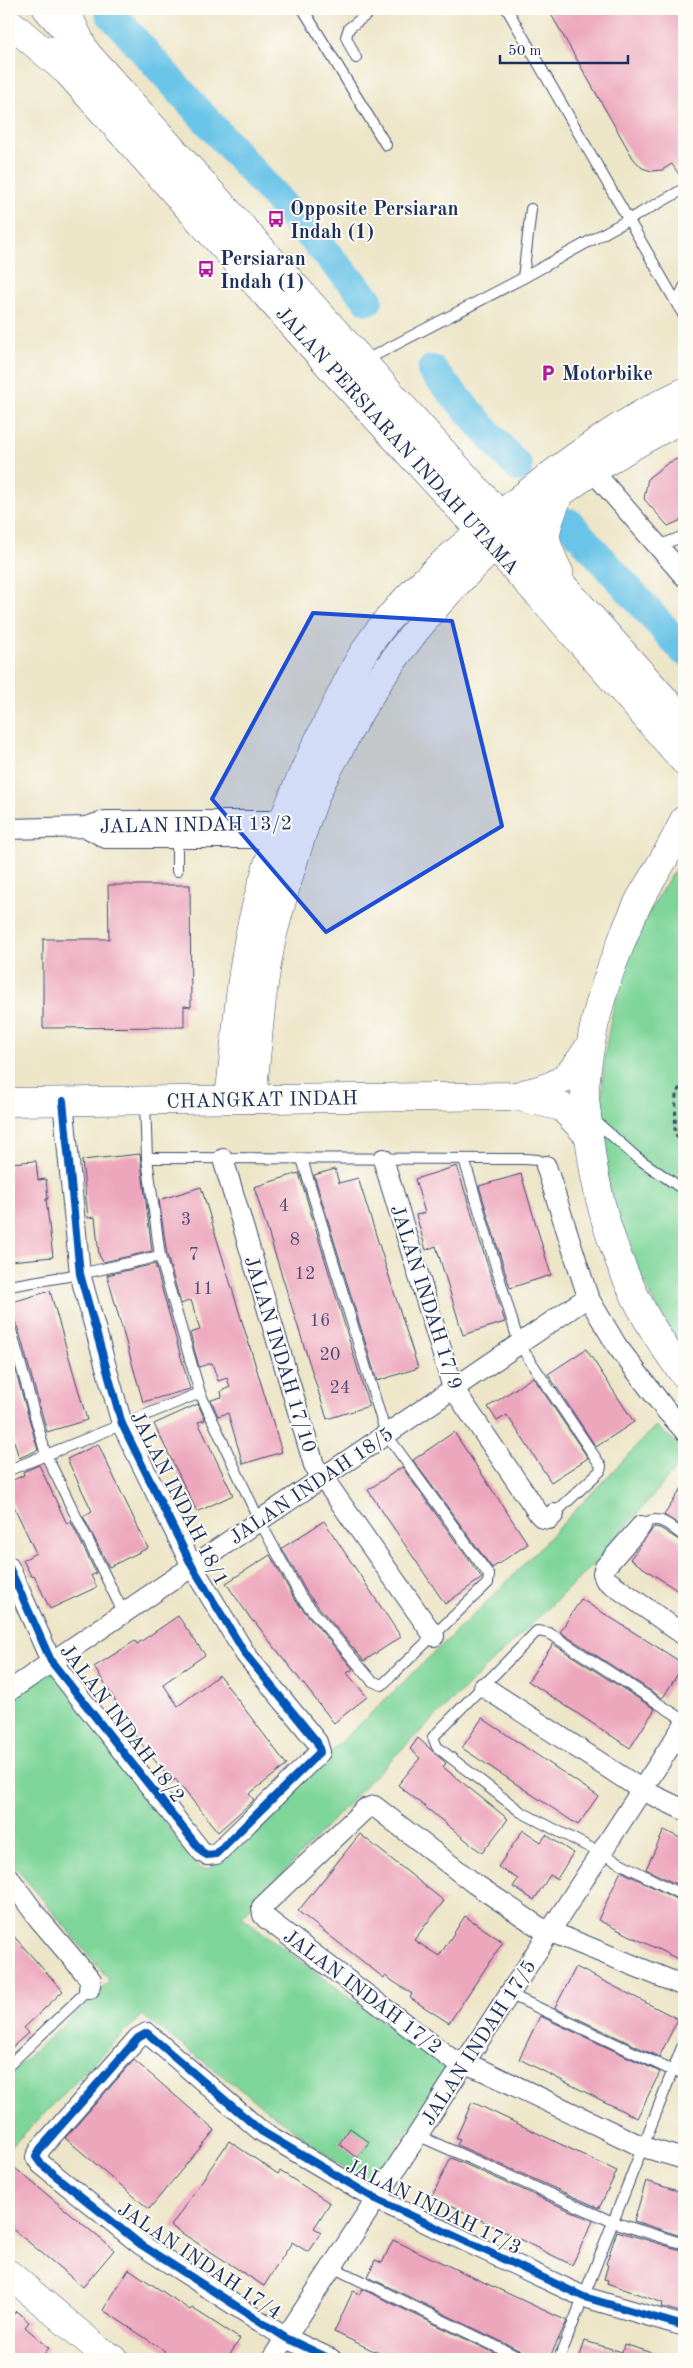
<svg xmlns="http://www.w3.org/2000/svg" width="693" height="2368" font-family="'Old Standard TT',serif">
<style>
.green{fill:#7ed599;stroke:#4c827c}
.lines{fill:none;stroke-linecap:round;stroke-linejoin:round}
.river{stroke:#6ac4e8;stroke-width:30}
.building{fill:#eda7bd}
.lane-casing{stroke:#3a4a6e;stroke-width:12}
.street-casing{stroke:#3a4a6e;stroke-width:22}
.secondary-casing{stroke:#3a4a6e;stroke-width:29}
.highway-casing{stroke:#3a4a6e;stroke-width:29}
.path{stroke:#3a4a6e;stroke-width:3;stroke-dasharray:4 4;stroke-linecap:butt}
.lane{stroke:#fff;stroke-width:10}
.street{stroke:#fff;stroke-width:20}
.secondary{stroke:#fff;stroke-width:28}
.highway{stroke:#fff;stroke-width:28}
.cycleway-casing{stroke:#fdfcf7;stroke-width:11}
.cycleway{stroke:#0057b8;stroke-width:8}
.marked{fill:#1d4ed8;fill-opacity:0.2;stroke:#1d4ed8;stroke-width:4;stroke-linejoin:round}
.labels{text-anchor:middle;stroke-width:4;stroke-linejoin:round;paint-order:stroke}
.number-label{font-size:18px;fill:#504d76}
.poi-label{font-size:20px;font-weight:bold;fill:#1b2f5e;stroke:#fdfcf7;text-anchor:start}
.street-label{font-size:20px;fill:#1b2f5e;stroke:#fdfcf7}
</style>
<rect width="100%" height="100%" fill="#fdfcf7"/>
<filter id="ink" filterUnits="userSpaceOnUse"><feTurbulence type="fractalNoise" baseFrequency=".02" numOctaves="2"/><feDisplacementMap in="SourceGraphic" scale="10" xChannelSelector="R" yChannelSelector="G"/><feConvolveMatrix kernelMatrix="1 2 1 2 8 2 1 2 1" color-interpolation-filters="sRGB"/></filter>
<filter id="wash" filterUnits="userSpaceOnUse"><feTurbulence type="fractalNoise" baseFrequency=".0096" numOctaves="4" result="noise"/><feDisplacementMap in="SourceGraphic" scale="20" xChannelSelector="R" yChannelSelector="G"/><feGaussianBlur stdDeviation="1.12" result="paint"/><feColorMatrix in="noise" values="0 0 0 0 0 0 0 0 0 0 0 0 0 0 0 0 0 1.4 0 .05"/><feComposite in="paint" operator="in"/></filter>
<g filter="url(#wash)">
<rect width="100%" height="100%" fill="#ede5c7"/>
<g class="green">
<path d="M684,857V1352C656,1309 623,1249 612,1198C586,1077 611,957 684,857Z"/>
<polygon points="656,1426 684,1449 684,1459 596,1562 371,1779 242,1917 447,2070 371,2188 142,2015 9,2149 9,2075 110,1981 9,1859 9,1697 49,1665 196,1864 201,1869 209,1869 495,1594"/>
</g>
<g class="lines">
<g class="river">
<polyline points="110,13 368,300"/>
<polyline points="432,370 518,467"/>
<polyline points="569,523 684,651"/>
</g>
</g>
<g id="blocks">
<g class="building">
<polygon points="548,9 684,9 684,182 672,164 662,170 652,171 642,168 633,158"/>
<polygon points="684,456 684,519 668,526 644,499 648,478 668,463"/>
<polygon points="108,885 190,885 191,1007 184,1006 184,1027 43,1028 43,939 109,939"/>
<polygon points="140,1154 152,1251 103,1262 99,1255 95,1217 88,1218 82,1160"/>
<polygon points="36,1161 38,1180 46,1179 48,1199 46,1199 53,1257 10,1261 9,1163"/>
<polygon points="457,1166 505,1322 463,1335 436,1246 426,1250 416,1215 425,1213 415,1179"/>
<polygon points="335,1169 339,1183 358,1178 418,1368 377,1381 314,1175"/>
<polygon points="299,1173 369,1406 327,1419 254,1187"/>
<polygon points="521,1174 551,1275 510,1288 479,1186"/>
<polygon points="201,1187 282,1452 243,1464 228,1413 218,1416 211,1400 222,1397 221,1391 230,1387 227,1378 218,1381 212,1363 199,1367 190,1333 200,1330 191,1300 181,1304 167,1255 159,1200"/>
<polygon points="155,1264 190,1389 143,1402 107,1275"/>
<polygon points="50,1291 87,1420 47,1432 16,1321 9,1316 9,1303"/>
<polygon points="9,1348 38,1450 19,1458 14,1441 9,1443"/>
<polygon points="586,1349 634,1422 596,1447 548,1374"/>
<polygon points="533,1377 588,1458 551,1482 507,1415 497,1421 488,1407"/>
<polygon points="198,1404 205,1420 198,1422 233,1495 197,1512 154,1424"/>
<polygon points="454,1432 528,1544 492,1568 413,1460"/>
<polygon points="98,1444 148,1548 109,1567 83,1516 92,1511 67,1459"/>
<polygon points="39,1465 67,1524 71,1522 96,1573 91,1576 97,1587 50,1609 34,1575 31,1576 23,1560 36,1553 9,1496 9,1482 24,1475 23,1472"/>
<polygon points="402,1467 482,1578 445,1604 368,1490"/>
<polygon points="684,1485 684,1528 664,1515"/>
<polygon points="324,1521 401,1637 364,1661 307,1593 282,1548"/>
<polygon points="654,1527 660,1528 684,1543 684,1595 630,1559"/>
<polygon points="270,1555 295,1600 353,1669 347,1673 367,1697 334,1723 254,1621 253,1622 226,1583"/>
<polygon points="581,1599 684,1664 664,1696 662,1698 560,1632"/>
<polygon points="178,1616 205,1655 163,1684 178,1706 219,1675 287,1765 249,1794 254,1800 218,1832 175,1779 172,1782 128,1727 131,1725 94,1667 135,1641 137,1644"/>
<polygon points="553,1644 655,1709 630,1748 528,1681"/>
<polygon points="482,1718 598,1796 578,1825 462,1748"/>
<polygon points="418,1738 446,1763 443,1767 508,1819 482,1853 398,1785 420,1758 410,1749"/>
<polygon points="523,1830 541,1842 546,1835 573,1853 557,1879 550,1875 534,1900 513,1887 518,1879 498,1867"/>
<polygon points="664,1830 684,1840 684,1888 646,1869"/>
<polygon points="360,1834 444,1901 414,1940 439,1956 465,1916 503,1942 449,2023 410,1998 412,1994 385,1976 384,1978 298,1911"/>
<polygon points="621,1871 684,1903 684,1962 598,1920"/>
<polygon points="9,1931 63,1991 24,2028 28,2033 9,2050"/>
<polygon points="576,1967 678,2019 659,2057 555,2008"/>
<polygon points="540,2016 660,2072 637,2118 519,2059"/>
<polygon points="134,2060 215,2130 149,2209 65,2138"/>
<polygon points="472,2102 617,2171 599,2208 457,2145 460,2139 456,2138"/>
<polygon points="350,2128 369,2142 357,2158 339,2144"/>
<polygon points="229,2141 278,2174 280,2171 330,2203 314,2228 321,2232 308,2252 292,2242 264,2286 171,2226"/>
<polygon points="451,2158 593,2221 572,2265 432,2196"/>
<polygon points="9,2163 114,2250 83,2287 9,2226"/>
<polygon points="646,2181 684,2193 684,2237 634,2221"/>
<polygon points="617,2231 684,2251 684,2299 680,2312 662,2307 663,2303 607,2283 608,2280 604,2279 608,2265 606,2264"/>
<polygon points="393,2240 567,2321 549,2359 529,2359 525,2353 368,2277 375,2260 382,2263"/>
<polygon points="129,2269 190,2310 192,2308 240,2339 227,2359 173,2359 163,2353 165,2351 103,2310"/>
<polygon points="362,2289 507,2359 391,2359 334,2332 353,2291 360,2294"/>
<polygon points="16,2311 29,2322 25,2327 49,2348 40,2359 9,2359 9,2320"/>
<polygon points="585,2341 622,2352 624,2344 662,2356 661,2359 579,2359"/>
</g>
</g>
</g>
<g filter="url(#ink)">
<use href="#blocks" fill-opacity="0" stroke="#3a4a6e" stroke-width="1"/>
<g class="lines">
<g class="lane-casing">
<g id="lane">
<polyline points="303,9 386,145"/>
<polyline points="507,9 684,316"/>
<polyline points="356,58 346,37 349,28 374,9"/>
<polyline points="523,278 531,209"/>
<polyline points="677,304 684,287"/>
<polyline points="364,361 523,278 684,189"/>
<polyline points="658,546 684,536"/>
<polyline points="177,838 177,871"/>
<polyline points="145,1102 147,1158 160,1256 200,1393 259,1520 301,1597 372,1681 382,1685 488,1583 489,1575 386,1434 302,1159"/>
<polyline points="592,1118 636,1157 684,1190"/>
<polyline points="147,1158 525,1159 538,1160 546,1166"/>
<polyline points="464,1159 519,1344 601,1466 600,1471 554,1514"/>
<polyline points="9,1286 80,1274 160,1256"/>
<polyline points="9,1323 46,1455 123,1612"/>
<polyline points="9,1470 200,1393"/>
<path d="M641,1526C658,1512 668,1525 684,1536"/>
<polyline points="684,1720 549,1633 537,1631 433,1737 437,1747 521,1812 684,1896"/>
<polyline points="509,1994 673,2071 684,2074"/>
<polyline points="9,2065 89,1989"/>
<polyline points="417,2135 613,2222 684,2244"/>
<polyline points="332,2267 522,2359"/>
<polyline points="559,2359 684,2042"/>
</g>
</g>
<g class="street-casing">
<g id="street">
<polyline points="592,470 684,576"/>
<polyline points="86,827 106,838 288,838"/>
<polyline points="9,829 86,827 105,821 296,821"/>
<polyline points="223,1159 314,1465 434,1636"/>
<polyline points="383,1159 453,1388 539,1514 543,1518 549,1519 554,1514"/>
<polyline points="546,1166 588,1297 617,1346 665,1409 684,1430"/>
<polyline points="641,1526 605,1567 603,1573 605,1579 684,1635"/>
<polyline points="9,1567 51,1661 202,1852 207,1855 216,1854 320,1752 317,1742 246,1655 192,1566 122,1424 80,1274 63,1101"/>
<polyline points="484,1687 642,1790 684,1810"/>
<polyline points="9,1691 588,1297"/>
<polyline points="9,1878 39,1919 91,1980 89,1989"/>
<polyline points="684,1986 539,1927 475,1884 374,1806 365,1809 262,1907 263,1915 267,1919 450,2058 482,2070 643,2147 684,2159"/>
<polyline points="272,2359 684,1725"/>
<polyline points="331,2359 286,2338 140,2244 41,2164 36,2157 41,2148 138,2038 147,2033 261,2131 376,2199 584,2297 684,2326"/>
</g>
</g>
<g class="secondary-casing">
<g id="secondary">
<polyline points="47,9 684,721"/>
<polyline points="48,50 341,379 549,606 684,761"/>
<path d="M559,572C539,532 545,533 559,494"/>
<path d="M684,820C672,848 655,873 640,899C632,915 625,932 619,948C601,991 589,1040 585,1087C584,1099 587,1112 588,1124C595,1214 628,1303 684,1374"/>
<path d="M519,1095C559,1085 566,1083 589,1047"/>
<path d="M229,1099C236,1042 239,983 251,927C268,852 293,790 327,723C342,694 355,663 374,637C411,587 462,546 510,507C564,463 620,422 684,392"/>
<path d="M252,1099C258,1046 261,982 274,930C286,885 299,839 316,795C323,776 336,757 345,738C422,594 540,491 684,418"/>
<polyline points="9,1102 515,1096 562,1107 589,1136"/>
<polyline points="9,2274 99,2350 114,2359"/>
</g>
</g>
<g class="highway-casing">
<g id="highway">
<polyline points="65,9 86,53"/>
<polyline points="9,22 64,69"/>
</g>
</g>
<polyline class="path" points="684,1081 676,1094 675,1134 684,1146"/>
<use href="#lane" class="lane"/>
<use href="#street" class="street"/>
<use href="#secondary" class="secondary"/>
<use href="#highway" class="highway"/>
<g class="cycleway-casing">
<g id="cycleway">
<polyline points="9,1567 51,1661 202,1852 207,1855 216,1854 320,1752 317,1742 246,1655 192,1566 122,1424 80,1274 63,1101"/>
<polyline points="331,2359 286,2338 140,2244 41,2164 36,2157 41,2148 138,2038 147,2033 261,2131 376,2199 584,2297 684,2326"/>
</g>
</g>
<use href="#cycleway" class="cycleway"/>
</g>
</g>
<path class="marked" d="M313,613L452,621L502,826L326,932L212,799Z"/>
<defs>
<g id="bus-bare" transform="scale(1.35)"><path d="M-5-6H5V4H4V6H2V4H-2V6H-4V4H-5ZM-3.5-4V0h7V-4ZM-3.5 1.2v1.5H-2V1.2ZM2 1.2v1.5H3.5V1.2Z" fill="#b5179e" stroke="#fdfcf7" stroke-width="2.5" paint-order="stroke"/></g>
<g id="parking-bare" transform="scale(1.35)"><path d="M-3.5-5.5H1a3.5 3.5 0 0 1 0 7H-1V5.5H-3.5ZM-1-3.4V-.6H.8a1.4 1.4 0 0 0 0-2.8Z" fill="#b5179e" stroke="#fdfcf7" stroke-width="2.5" paint-order="stroke"/></g>
</defs>
<g fill-rule="evenodd">
<use href="#bus-bare" x="276" y="219"/>
<use href="#bus-bare" x="206" y="269"/>
<use href="#parking-bare" x="548" y="373"/>
</g>
<g class="labels">
<g class="number-label">
<text x="284" y="1211">4</text>
<text x="186" y="1225">3</text>
<text x="295" y="1245">8</text>
<text x="194" y="1260">7</text>
<text x="305" y="1279">12</text>
<text x="203" y="1294">11</text>
<text x="320" y="1326">16</text>
<text x="330" y="1360">20</text>
<text x="340" y="1393">24</text>
</g>
<g class="poi-label">
<text x="290" y="215">Opposite Persiaran<tspan x="290" dy="23">Indah (1)</tspan></text>
<text x="220" y="265">Persiaran<tspan x="220" dy="23">Indah (1)</tspan></text>
<text x="562" y="380">Motorbike</text>
</g>
<g class="street-label">
<text transform="translate(398 440) rotate(48)" y="7">JALAN PERSIARAN INDAH UTAMA</text>
<text transform="translate(196 824) rotate(-1)" y="7">JALAN INDAH 13/2</text>
<text transform="translate(262 1099) rotate(-1)" y="7">CHANGKAT INDAH</text>
<text transform="translate(427 1297) rotate(72)" y="7">JALAN INDAH 17/9</text>
<text transform="translate(281 1354) rotate(73)" y="7">JALAN INDAH 17/10</text>
<text transform="translate(311 1485) rotate(-34)" y="7">JALAN INDAH 18/5</text>
<text transform="translate(180 1498) rotate(63)" y="7">JALAN INDAH 18/1</text>
<text transform="translate(123 1723) rotate(53)" y="7">JALAN INDAH 18/2</text>
<text transform="translate(363 1991) rotate(37)" y="7">JALAN INDAH 17/2</text>
<text transform="translate(478 2042) rotate(-57)" y="7">JALAN INDAH 17/5</text>
<text transform="translate(434 2206) rotate(26)" y="7">JALAN INDAH 17/3</text>
<text transform="translate(200 2260) rotate(34)" y="7">JALAN INDAH 17/4</text>
</g>
</g>
<rect width="693" height="2368" fill="none" stroke="#fdfcf7" stroke-width="30"/>
<path d="M500 55v8h128v-8" fill="none" stroke="#1b2f5e" stroke-width="2.5"/>
<text x="508" y="55" font-size="15" fill="#1b2f5e" stroke="#fdfcf7" stroke-width="4" paint-order="stroke">50 m</text>
</svg>
